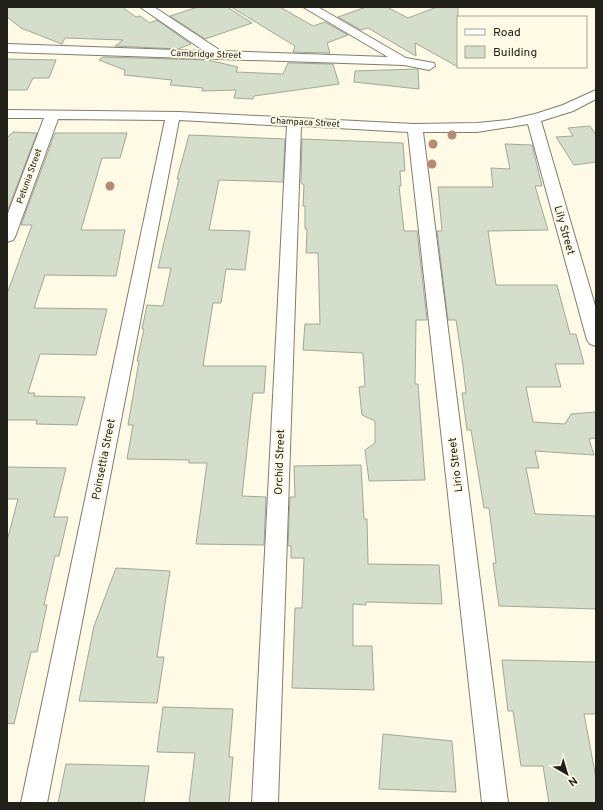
<svg xmlns="http://www.w3.org/2000/svg" width="603" height="810" font-family="Overpass,sans-serif">
<style>
.building{fill:#d4decb;stroke:#a0a997}
.lines{fill:none;stroke-linecap:round;stroke-linejoin:round}
.minor-casing{stroke:#817e6b;stroke-width:2}
.minor{fill:#fff;fill-rule:evenodd}
.tree{fill:#b98a72}
.labels{text-anchor:middle;stroke-width:4;stroke-linejoin:round;paint-order:stroke}
.far-street-label{font-size:9px;fill:#222119;stroke:#fefae5}
.street-label{font-size:11px;fill:#222119;stroke:#fefae5}
</style>
<rect width="100%" height="100%" fill="#fefae5"/>
<g class="building">
<polygon points="7,7 122,7 136,17 140,16 150,23 157,20 191,44 178,49 115,46 123,40 65,38 62,44 21,28 7,17"/>
<polygon points="198,7 227,7 252,23 205,39 170,16"/>
<polygon points="231,7 280,7 313,26 325,22 348,35 327,43 330,53 293,52 295,46"/>
<polygon points="366,7 387,7 408,18 437,7 458,7 458,67 415,43 416,56 368,28 361,30 338,17"/>
<polygon points="103,57 208,60 238,67 236,72 283,74 288,63 333,64 339,84 254,96 253,99 234,98 236,90 202,91 203,88 170,85 172,80 124,75 125,70 99,60"/>
<polygon points="7,59 56,60 49,78 33,78 27,90 7,90"/>
<polygon points="418,69 419,89 354,82 355,71"/>
<polygon points="590,126 596,135 596,162 574,165 556,137 573,136 568,128"/>
<polygon points="13,132 37,133 7,212 7,138"/>
<polygon points="55,133 127,133 120,158 102,158 81,230 125,230 116,276 45,275 34,308 107,309 96,355 40,354 28,393 35,393 34,396 85,397 77,425 36,424 37,420 7,420 7,294 32,225 21,225"/>
<polygon points="189,135 285,139 283,182 219,180 209,230 250,231 245,270 226,269 221,303 213,303 203,366 266,366 264,393 253,393 242,496 266,497 264,545 196,544 207,463 189,463 189,460 127,459 133,425 128,425 139,361 137,361 144,329 142,329 147,305 163,306 171,268 158,268 179,179 177,179"/>
<polygon points="302,139 403,143 405,171 400,171 401,186 399,186 404,231 417,231 427,320 416,320 415,384 418,384 425,480 369,481 365,450 375,443 375,421 362,415 359,387 365,386 363,353 303,350 305,324 320,324 318,253 306,253 307,229 305,229 305,206 303,206 304,185 301,183"/>
<polygon points="505,144 532,145 542,186 535,186 548,230 488,231 496,285 557,285 570,334 576,334 584,364 555,364 561,387 526,387 533,422 565,424 571,414 596,412 596,438 589,439 594,455 535,451 539,468 526,468 535,514 596,516 596,609 499,606 493,563 496,563 489,508 484,508 471,430 467,430 462,393 466,393 463,366 456,320 448,320 437,231 442,231 438,187 493,187 491,168 510,169"/>
<polygon points="361,465 364,519 367,519 368,564 439,565 442,604 366,602 366,605 353,604 353,646 372,646 374,690 292,688 295,608 302,608 304,558 291,558 291,546 288,546 290,497 295,497 294,466"/>
<polygon points="7,467 66,468 54,517 68,517 59,556 55,556 44,605 47,605 37,652 31,652 14,724 7,723 7,541 18,499 7,499"/>
<polygon points="116,568 170,571 157,657 164,657 157,703 79,701 94,626"/>
<polygon points="502,660 596,662 596,714 584,714 596,778 596,803 549,803 543,766 521,766 513,711 508,711"/>
<polygon points="163,707 233,709 229,757 233,757 229,803 189,803 195,753 157,752"/>
<polygon points="383,734 452,741 456,792 379,789"/>
<polygon points="66,764 149,766 144,803 58,803"/>
</g>
<g class="lines">
<g class="minor-casing">
<g id="minor">
<polygon points="140,7 154,7 221,51 388,57 303,7 318,7 406,58 434,63 435,66 429,70 404,65 7,52 7,44 204,51"/>
<polygon points="596,90 596,99 573,111 541,121 596,309 596,346 590,344 587,340 528,124 477,132 423,132 508,803 482,803 408,132 301,126 278,803 252,803 287,126 179,120 47,803 21,803 165,120 58,119 15,237 13,240 7,242 7,216 44,118 7,118 7,110 179,112 414,124 477,123 508,120 535,114 563,105"/>
</g>
</g>
<use href="#minor" class="minor"/>
</g>
<g class="tree">
<circle cx="452" cy="135" r="4.5"/>
<circle cx="433" cy="144" r="4.5"/>
<circle cx="432" cy="164" r="4.5"/>
<circle cx="110" cy="186" r="4.5"/>
</g>
<g class="labels">
<g class="far-street-label">
<text transform="translate(206 54) rotate(2)" y="3">Cambridge Street</text>
<text transform="translate(305 122) rotate(3)" y="3">Champaca Street</text>
<text transform="translate(29 176) rotate(-70)" y="3">Petunia Street</text>
</g>
<g class="street-label">
<text transform="translate(565 230) rotate(74)" y="4">Lily Street</text>
<text transform="translate(103 459) rotate(-79)" y="4">Poinsettia Street</text>
<text transform="translate(279 462) rotate(-88)" y="4">Orchid Street</text>
<text transform="translate(455 465) rotate(-97)" y="4">Lirio Street</text>
</g>
</g>
<rect width="603" height="810" fill="none" stroke="#222119" stroke-width="16"/>
<rect x="457" y="16" width="130" height="52" fill="#fefae5" stroke="#a6a393"/>
<rect x="465" y="29" width="20" height="6" fill="#ffffff" stroke="#a6a393"/>
<text x="493" y="36" font-size="12" fill="#222119">Road</text>
<rect x="465" y="46" width="20" height="12" fill="#d4decb" stroke="#a6a393"/>
<text x="493" y="56" font-size="12" fill="#222119">Building</text>
<g transform="translate(567 774) rotate(142)" stroke="#fefae5" stroke-width="3" paint-order="stroke">
<path d="M0-3L7 15L0 10L-7 15Z" fill="#222119"/>
<text y="-6" font-size="11" font-weight="bold" text-anchor="middle" fill="#222119">N</text>
</g>
</svg>
